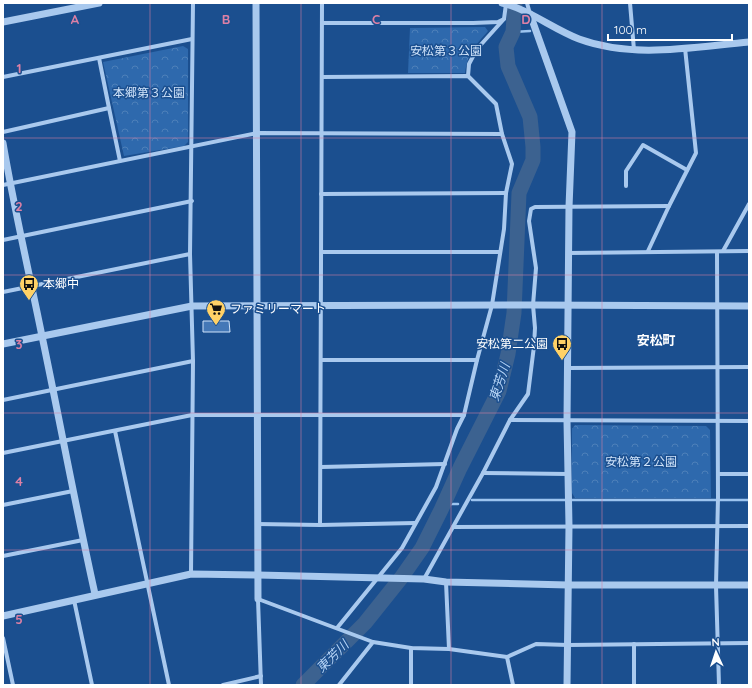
<svg xmlns="http://www.w3.org/2000/svg" width="752" height="688" font-family="Quicksand,'Noto Sans JP',sans-serif">
<style>
.forest{fill:url(#forest-crowns)}
.lines{fill:none;stroke-linecap:round;stroke-linejoin:round}
.stream{stroke:#9cc4f0;stroke-width:2.5}
.river{stroke:#3c6290;stroke-width:15}
.building{fill:#4478b7;stroke:#cfe3fa}
.minor{stroke:#a9c9ee;stroke-width:4}
.tertiary{stroke:#a9c9ee;stroke-width:7}
.grid{fill:none;stroke:#dd80a5;stroke-width:1;stroke-opacity:0.55}
.labels{text-anchor:middle;stroke-width:3;stroke-linejoin:round;paint-order:stroke}
.park-label{font-size:12px;fill:#cfe3fa;stroke:#1b4f8f}
.poi-label{font-size:12px;fill:#fff;stroke:#1b4f8f;text-anchor:start}
.neighbourhood-label{font-size:13px;font-weight:bold;fill:#fff;stroke:#1b4f8f}
.water-label{font-size:13px;font-style:italic;fill:#b5d3f5;stroke:#1b4f8f}
.grid-label{font-size:13px;text-anchor:middle;font-weight:bold;fill:#dd80a5;stroke:#1b4f8f;stroke-width:3;stroke-linejoin:round;paint-order:stroke}
</style>
<defs>
<pattern id="forest-crowns" width="20" height="18" patternUnits="userSpaceOnUse"><rect width="20" height="18" fill="#2e69ad"/><path d="M2 6a3 3 0 1 1 6 0M12 15a3 3 0 1 1 6 0" fill="none" stroke="#4d80b9"/></pattern>
</defs>
<rect width="100%" height="100%" fill="#1b4f8f"/>
<g class="forest">
<path d="M485,27L488,31C474,47 468,53 465,73H408L410,28Z"/>
<polygon points="183,46 188,49 188,142 184,146 124,156 103,62"/>
<polygon points="575,425 706,426 710,430 711,498 575,498 572,493 572,429"/>
</g>
<g class="lines">
<g class="stream">
<polyline points="513,32 530,31"/>
<polyline points="472,500 749,500"/>
<polyline points="444,504 458,504"/>
</g>
<polyline class="river" points="303,685 365,623 401,578 422,548 441,510 460,468 499,391 508,354 514,313 519,193 533,160 533,147 530,117 508,66 506,47 513,32 515,3"/>
</g>
<polygon class="building" points="203,321 229,321 230,332 203,332"/>
<g class="lines">
<g class="minor">
<polyline points="527,3 530,14"/>
<polyline points="630,3 634,50"/>
<polyline points="323,23 473,23 498,22 504,19"/>
<polyline points="99,58 109,108"/>
<polyline points="468,76 469,64 477,49 504,19 506,4"/>
<polyline points="3,77 192,39"/>
<polyline points="322,77 468,76 496,104 502,134 512,164 506,193 504,229 492,305 477,360 464,415 457,429 436,487 402,548 337,628"/>
<polyline points="3,132 109,108 120,161"/>
<polyline points="3,185 257,133 502,134"/>
<polyline points="626,186 626,171 643,145 687,170"/>
<polyline points="321,194 506,193"/>
<polyline points="3,240 192,201"/>
<polyline points="648,251 669,206 696,153 685,48"/>
<polyline points="723,251 749,204"/>
<polyline points="322,252 500,252"/>
<polyline points="717,252 718,498 716,586 719,685"/>
<polyline points="569,253 749,251"/>
<polyline points="3,292 190,254"/>
<polyline points="321,360 477,360"/>
<polyline points="568,368 749,367"/>
<polyline points="3,400 193,361"/>
<polyline points="510,420 749,421"/>
<polyline points="115,431 169,685"/>
<polyline points="3,453 192,415 464,415"/>
<polyline points="321,467 445,464"/>
<polyline points="483,473 568,474"/>
<polyline points="718,474 749,474"/>
<polyline points="3,505 73,491"/>
<polyline points="257,524 320,525 415,523"/>
<polyline points="320,525 322,3"/>
<polyline points="453,527 749,526"/>
<polyline points="3,556 83,540"/>
<polyline points="191,574 193,361 190,254 193,3"/>
<polyline points="424,579 483,473 510,420 528,394 534,346 535,328 533,305 536,268 529,221 531,209 535,207 669,206"/>
<polyline points="446,582 449,649"/>
<polyline points="74,600 92,685"/>
<polyline points="3,638 13,685"/>
<polyline points="411,648 411,685"/>
<polyline points="507,657 513,685"/>
<polyline points="223,685 261,676"/>
<polyline points="261,685 258,599 373,642 411,648 449,649 507,657 536,644 568,645 749,643"/>
<polyline points="339,685 373,642"/>
<polyline points="634,685 634,644"/>
</g>
<g class="tertiary">
<polyline points="256,3 258,599"/>
<path d="M502,3C528,9 553,29 579,39C633,59 693,47 749,42"/>
<polyline points="530,14 572,132 569,207 567,421 569,526 567,685"/>
<polyline points="3,22 99,3"/>
<path d="M3,143C14,208 29,272 42,336C60,422 76,509 95,594"/>
<polyline points="3,344 192,306 533,305 749,306"/>
<polyline points="3,616 191,574 258,575 424,579 446,582 568,585 749,585"/>
</g>
</g>
<path class="grid" d="M150,3V685M301,3V685M451,3V685M602,3V685M3,138H749M3,275H749M3,413H749M3,550H749"/>
<defs>
<g id="bus-pin" transform="scale(1)"><path d="M0 17L-7.5 6A9.5 9.5 0 1 1 7.5 6Z" fill="#ffd166" stroke="#1b4f8f"/><path d="M-5-6H5V4H4V6H2V4H-2V6H-4V4H-5ZM-3.5-4V0h7V-4ZM-3.5 1.2v1.5H-2V1.2ZM2 1.2v1.5H3.5V1.2Z" fill="#111"/></g>
<g id="supermarket-pin" transform="scale(1)"><path d="M0 17L-7.5 6A9.5 9.5 0 1 1 7.5 6Z" fill="#ffd166" stroke="#1b4f8f"/><path d="M-6-5.5h2.5l.6 2H6L4.5 2H-2.5L-4.4-4H-6ZM-1.5 3.2a1.3 1.3 0 1 0 .1 0ZM3 3.2a1.3 1.3 0 1 0 .1 0Z" fill="#111"/></g>
</defs>
<g fill-rule="evenodd">
<use href="#bus-pin" x="29" y="284"/>
<use href="#supermarket-pin" x="216" y="309"/>
<use href="#bus-pin" x="562" y="344"/>
</g>
<g class="labels">
<g class="park-label">
<text x="446" y="55">安松第３公園</text>
<text x="149" y="97">本郷第３公園</text>
<text x="641" y="466">安松第２公園</text>
</g>
<g class="poi-label">
<text x="43" y="288">本郷中</text>
<text x="230" y="313">ファミリーマート</text>
<text x="548" y="348" text-anchor="end">安松第二公園</text>
</g>
<g class="neighbourhood-label">
<text x="656" y="345">安松町</text>
</g>
<g class="water-label">
<text transform="translate(499 382) rotate(-72)" y="5">東芳川</text>
<text transform="translate(332 656) rotate(-45)" y="5">東芳川</text>
</g>
</g>
<g class="grid-label">
<text x="75" y="24">A</text>
<text x="226" y="24">B</text>
<text x="376" y="24">C</text>
<text x="526" y="24">D</text>
<text x="19" y="73">1</text>
<text x="19" y="211">2</text>
<text x="19" y="349">3</text>
<text x="19" y="486">4</text>
<text x="19" y="624">5</text>
</g>
<rect width="752" height="688" fill="none" stroke="#ffffff" stroke-width="8"/>
<g transform="translate(716 652) rotate(357)" stroke="#1b4f8f" stroke-width="3" paint-order="stroke">
<path d="M0-3L7 15L0 10L-7 15Z" fill="#ffffff"/>
<text y="-6" font-size="11" font-weight="bold" text-anchor="middle" fill="#ffffff">N</text>
</g>
<path d="M608 34v6h124v-6" fill="none" stroke="#ffffff" stroke-width="2"/>
<text x="614" y="34" font-size="12" fill="#ffffff" stroke="#1b4f8f" stroke-width="3" paint-order="stroke">100 m</text>
</svg>
